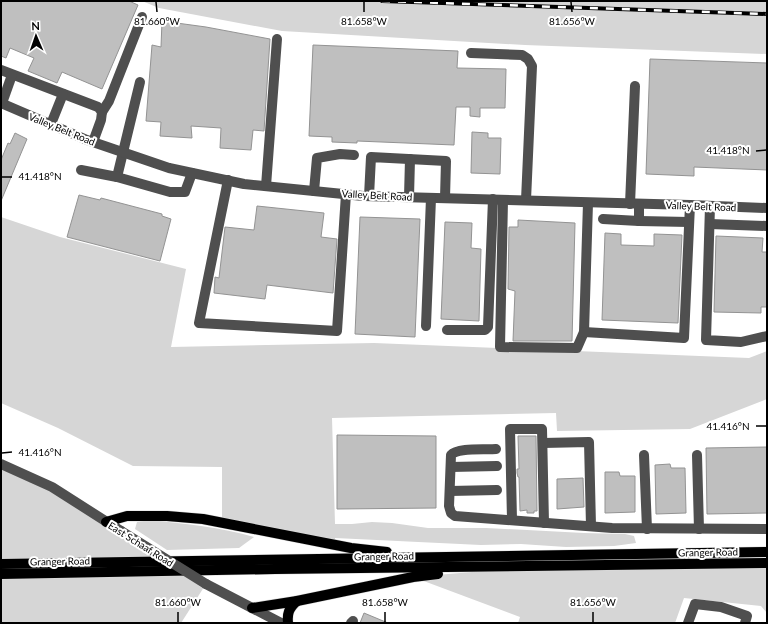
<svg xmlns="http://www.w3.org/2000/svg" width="768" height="624" font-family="Lato,sans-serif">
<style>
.green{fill:#d6d6d6}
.building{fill:#bfbfbf;stroke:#939393}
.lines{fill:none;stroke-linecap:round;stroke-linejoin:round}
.major-casing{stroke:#dbdbdb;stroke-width:11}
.minor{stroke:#4f4f4f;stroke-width:10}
.major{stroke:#000;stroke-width:10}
.rail-casing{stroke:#000;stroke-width:4}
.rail{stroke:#fff;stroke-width:2.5;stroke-dasharray:8;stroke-linecap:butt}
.minor-bridge{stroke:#4f4f4f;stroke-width:10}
.ticks{fill:none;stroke:#000;stroke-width:1.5}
.labels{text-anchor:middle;stroke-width:4;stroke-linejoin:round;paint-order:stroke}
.street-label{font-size:10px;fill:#000;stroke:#fff}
.ticks-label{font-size:10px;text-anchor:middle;fill:#000;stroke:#fff;stroke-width:4;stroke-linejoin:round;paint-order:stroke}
</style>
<rect width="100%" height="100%" fill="#fff"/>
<g class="green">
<polygon points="142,1 767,1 767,54 525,45 282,31 159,8"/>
<polygon points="1,217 60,237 186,269 171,347 374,343 749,358 767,351 767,399 690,429 557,431 556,413 332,418 335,524 352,524 372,522 392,523 428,528 486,528 584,533 625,534 634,536 636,543 614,546 566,547 521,544 481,545 335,538 335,544 222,522 222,467 133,466 58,428 1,403"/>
<polygon points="1,464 41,481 168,561 1,564"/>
<path d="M151,520C186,524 220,527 254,537L239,548L167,550L135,529L137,522Z"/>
<polygon points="767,563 767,613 761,606 684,598 675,623 518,623 520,617 413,577 531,567"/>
<polygon points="184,570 206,584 181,623 1,623 1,574"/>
</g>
<g class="building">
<polygon points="1,1 129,1 138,5 102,89 62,72 57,83 28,71 34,58 10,48 6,58 1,56"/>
<polygon points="162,21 206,27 270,39 264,131 253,130 251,150 220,148 221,128 191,126 192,138 160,136 161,122 146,121 152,45 161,47"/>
<polygon points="313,45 458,51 457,68 506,69 505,108 480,108 480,117 470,116 470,107 456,107 454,145 357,141 357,143 332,142 332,137 309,136"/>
<polygon points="650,59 767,63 767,170 694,167 694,176 646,174"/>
<polygon points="472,132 488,133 488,138 501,138 500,174 471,173"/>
<polygon points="15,133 27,139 1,201 1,160 8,143 10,144"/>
<polygon points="79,195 100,200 101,198 162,214 162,216 171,219 160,261 67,237"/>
<polygon points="257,206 324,213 321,237 337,239 333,293 267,285 265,299 214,293 215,277 219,278 225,227 254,230"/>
<polygon points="360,217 420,219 415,337 355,334"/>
<polygon points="518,220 575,223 572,341 513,341 515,291 508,289 509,227 518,227"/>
<polygon points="445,222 472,223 471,248 481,249 479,321 441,319"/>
<polygon points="605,233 621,234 621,245 654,246 654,234 682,235 678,323 602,320"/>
<polygon points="716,236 763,238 762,252 767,252 767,307 761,307 761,313 714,312"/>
<polygon points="337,435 436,436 436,508 337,509"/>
<polygon points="518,436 536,436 537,511 534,511 534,513 527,513 527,510 520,511 519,477 518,477 517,473 517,469 519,469"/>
<polygon points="767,447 767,513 707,514 706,448"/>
<polygon points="670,464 671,468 685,468 686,513 656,514 655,465"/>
<polygon points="605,472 619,472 620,476 635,476 635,512 605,513"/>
<polygon points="583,478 584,507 557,509 557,479"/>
<polygon points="364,613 388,623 360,623"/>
</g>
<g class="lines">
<g class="major-casing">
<g id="major">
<polyline points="106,522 127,516 167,516 203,519 351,548 387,552"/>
<polyline points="1,564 767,552"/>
<polyline points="1,574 275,569 767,563"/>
<polyline points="252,608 297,601 413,577 438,574"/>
<path d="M288,623C287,613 289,608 297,601"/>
</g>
</g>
<g class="minor">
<polyline points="471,53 522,55 528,59 532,66 526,200"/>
<polyline points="1,70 98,107 102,112 101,120 93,142"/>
<polyline points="140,82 117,177 170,192 185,192 192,173"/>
<polyline points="1,103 87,140 169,168 244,184 363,196 690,205 767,208"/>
<polyline points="2,103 12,75"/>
<polyline points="102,112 109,101 142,17"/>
<polyline points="51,124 63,94"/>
<polyline points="81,170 117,177"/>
<polyline points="228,180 199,323 337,331 346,194"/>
<polyline points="266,186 277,39"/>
<polyline points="314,191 317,158 340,154 354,155"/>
<polyline points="369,196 371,157 446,161 445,198"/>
<polyline points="409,197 410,159"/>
<polyline points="503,200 500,347 577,348 584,332 588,203"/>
<polyline points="630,204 635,86"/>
<polyline points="710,206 706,340 741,342 767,336"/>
<polyline points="603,219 639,221 639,204"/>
<polyline points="639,221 689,222"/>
<polyline points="710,224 767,226"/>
<polyline points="426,326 431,198"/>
<polyline points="447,330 485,330 488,327 493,199"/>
<polyline points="584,332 684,338 690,205"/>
<polyline points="543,443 589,442 591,526"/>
<path d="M496,449C485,450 458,447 451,455L449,506L451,513L455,516L612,528L767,529"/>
<polyline points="644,455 647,529"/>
<polyline points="697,455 699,529"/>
<polyline points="1,464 52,487 121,531"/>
<polyline points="451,467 497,466"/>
<polyline points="450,491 497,490"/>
<polyline points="512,520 510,429 542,429 544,523"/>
<polyline points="206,584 281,623"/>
<polyline points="351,623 353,621"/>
<polyline points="688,623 695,604 721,607 747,616 745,623"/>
</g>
<use href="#major" class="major"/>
<g class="rail-casing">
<polyline id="rail" points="382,1 767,14"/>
</g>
<use href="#rail" class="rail"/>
<polyline class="minor-bridge" points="121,531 206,584"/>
</g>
<path class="ticks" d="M156,2L157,12M364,2V12M571,2L572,12M756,151L766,150M2,177H12M756,426H766M2,453L12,452M178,612V622M385,612V622M593,612V622"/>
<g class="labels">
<g class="street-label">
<text transform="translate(62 129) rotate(22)" y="4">Valley Belt Road</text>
<text transform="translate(377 195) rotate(3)" y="4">Valley Belt Road</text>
<text transform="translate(701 206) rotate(2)" y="4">Valley Belt Road</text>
<text transform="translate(141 544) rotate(32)" y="4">East Schaaf Road</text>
<text transform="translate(708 552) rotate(-1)" y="4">Granger Road</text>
<text transform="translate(384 556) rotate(-1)" y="4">Granger Road</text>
<text transform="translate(60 561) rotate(-1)" y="4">Granger Road</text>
</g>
</g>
<g class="ticks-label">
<text x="157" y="25">81.660°W</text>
<text x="364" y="25">81.658°W</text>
<text x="572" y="25">81.656°W</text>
<text x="728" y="154">41.418°N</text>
<text x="40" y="180">41.418°N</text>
<text x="728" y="430">41.416°N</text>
<text x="40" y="456">41.416°N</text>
<text x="178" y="606">81.660°W</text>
<text x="385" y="606">81.658°W</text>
<text x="593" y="606">81.656°W</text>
</g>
<rect width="768" height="624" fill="none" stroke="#000000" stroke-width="4"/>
<g transform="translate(36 36) rotate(358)" stroke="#ffffff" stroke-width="3" paint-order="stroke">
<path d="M0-3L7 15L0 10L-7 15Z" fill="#000000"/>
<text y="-6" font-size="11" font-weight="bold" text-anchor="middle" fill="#000000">N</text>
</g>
</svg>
